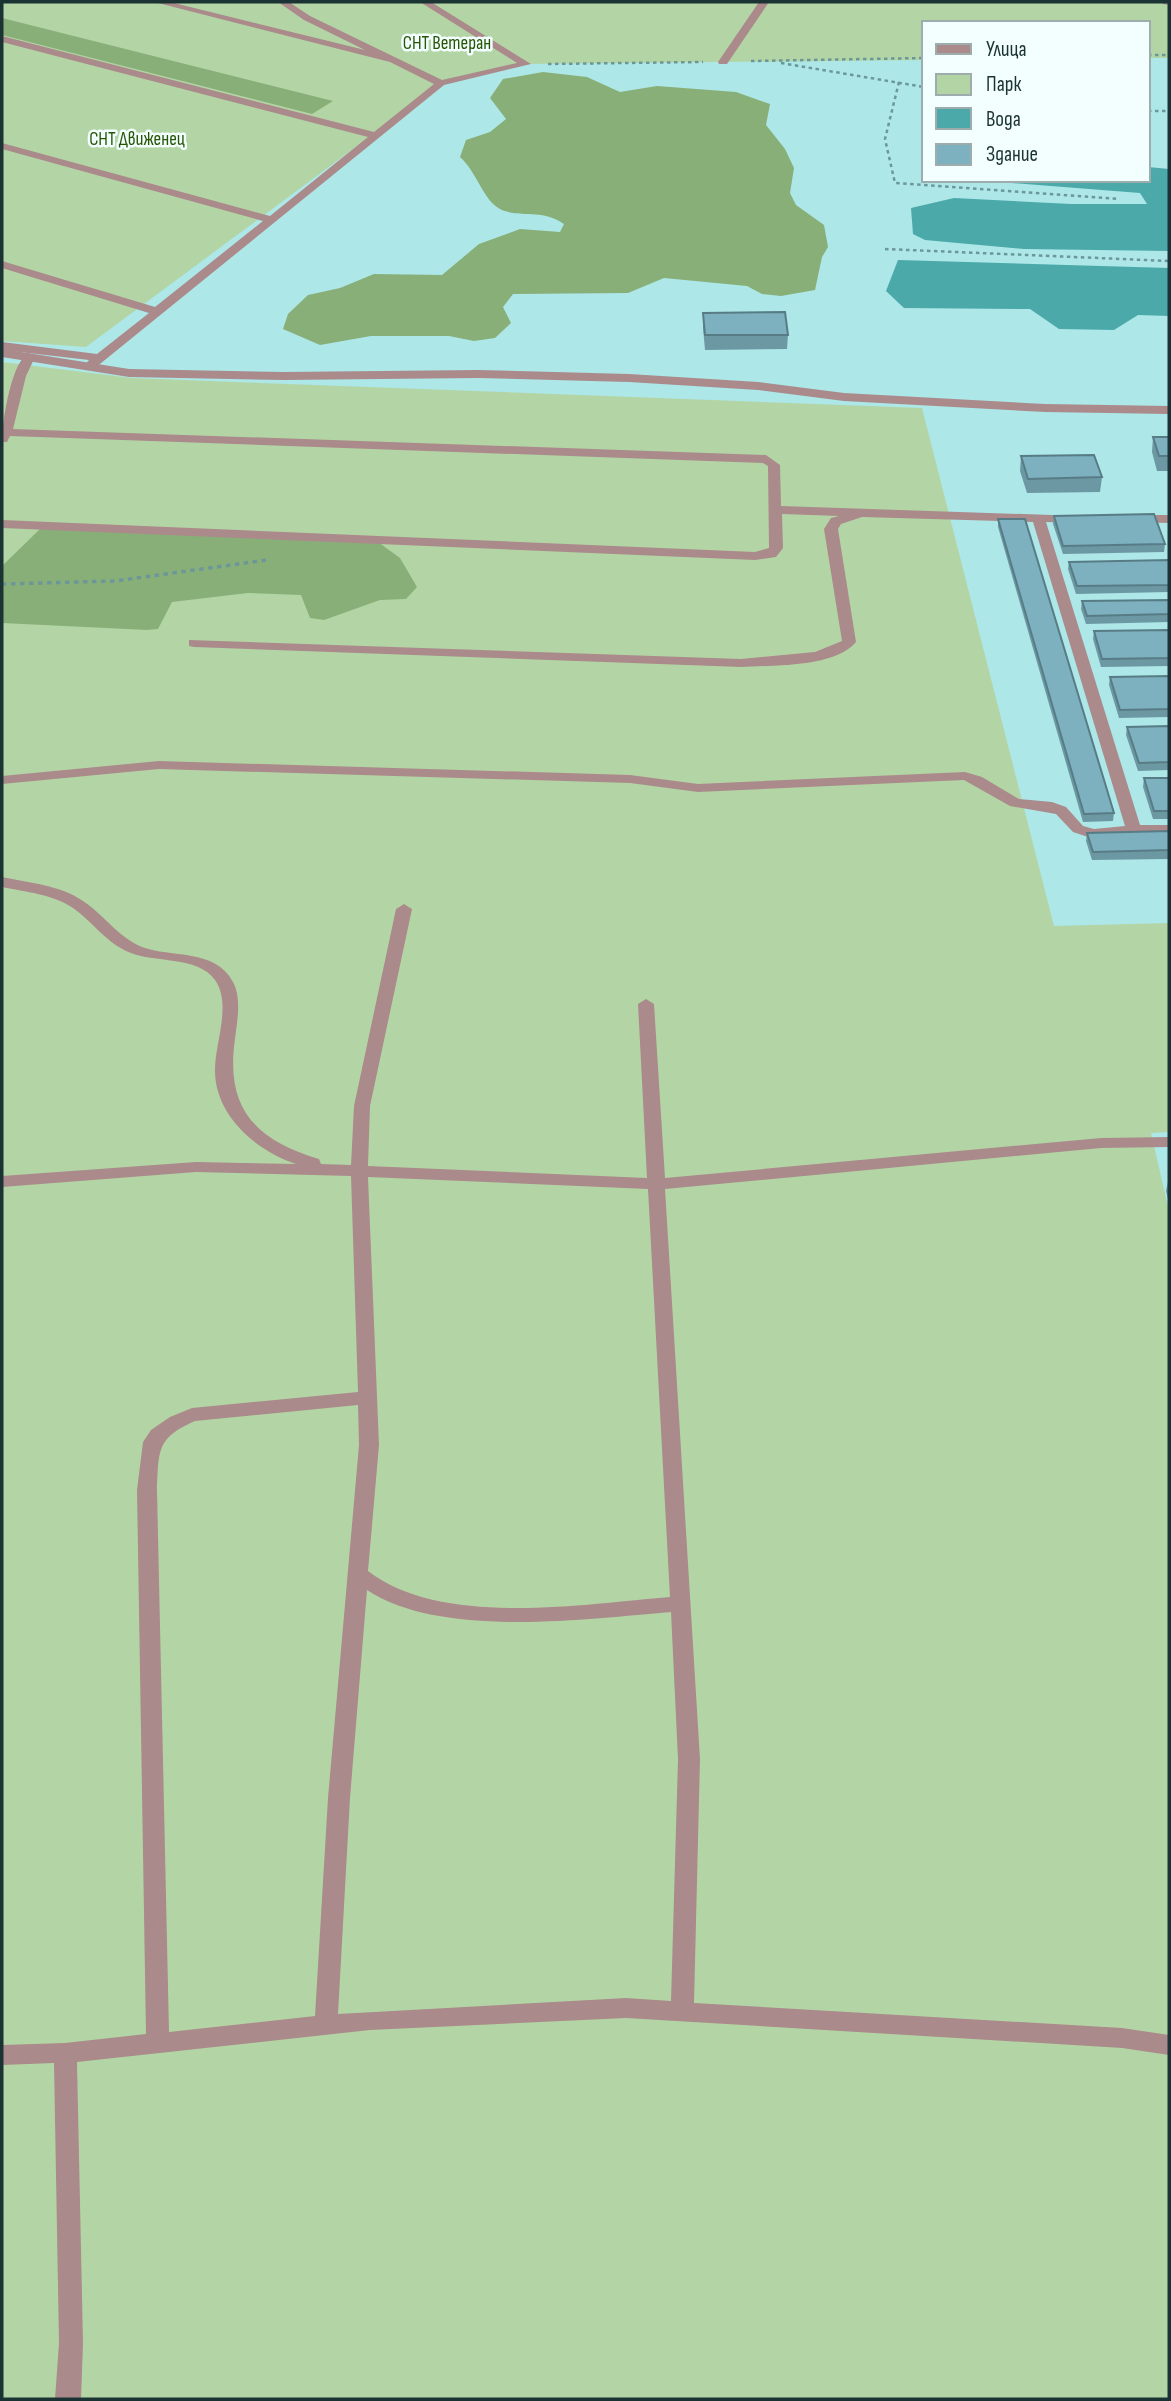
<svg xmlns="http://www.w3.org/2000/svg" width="1171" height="2401" font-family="'Sofia Sans Condensed',sans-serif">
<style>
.green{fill:#b3d5a5}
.forest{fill:#89af78}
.water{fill:#4ba9aa}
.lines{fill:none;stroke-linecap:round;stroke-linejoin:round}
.path-far1{stroke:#6c9798;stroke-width:2.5;stroke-dasharray:3.5 3.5;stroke-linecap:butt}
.path{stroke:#6c9798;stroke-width:3.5;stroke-dasharray:4.5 4.5;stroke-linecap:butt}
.lane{fill:#ab8a8b;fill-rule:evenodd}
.street{fill:#ab8a8b;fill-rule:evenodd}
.wall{fill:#6c98a4}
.building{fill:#7db1bf;stroke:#587c86;stroke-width:2}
.labels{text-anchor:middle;stroke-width:5;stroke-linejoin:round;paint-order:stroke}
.far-park-label{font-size:19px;fill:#265604;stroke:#f3fefe}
</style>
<rect width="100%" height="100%" fill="#ade7e8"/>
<g class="green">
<polygon points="2,2 1169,2 1169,58 1148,58 1148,23 924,23 924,60 526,64 442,83 86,347 2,341"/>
<polygon points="2,362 132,378 922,408 1054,926 1169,923 1169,1132 1151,1133 1169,1211 1169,2399 2,2399"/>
</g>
<g class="forest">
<polygon points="2,18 333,101 312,114 2,35"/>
<path d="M543,72L587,77L620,92L657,86L736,92L770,104L766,125L785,149L794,168L790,193L796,205L824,225L828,247L822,257L815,290L781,296L762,294L747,286L664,278L628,293L513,294L503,307L511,323L495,338L474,341L449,336H371L320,345L283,329L288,314L308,295L340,288L374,274L442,275L479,244L520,229L560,232L564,224C542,208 520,219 500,209C483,200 477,172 460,157L466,140L490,132L506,119L490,98L503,79Z"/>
<polygon points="40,529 378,542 400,558 417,587 406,599 380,600 324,620 310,618 301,595 248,593 172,602 158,629 147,630 2,623 2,566"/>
</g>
<g class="water">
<polygon points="1148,167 1169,169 1169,251 1024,249 925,240 913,234 911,208 954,198 1071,204 1147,204 1140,193 973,180 1148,180"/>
<polygon points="898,260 1169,268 1169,316 1138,315 1114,330 1059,329 1030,309 904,308 886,291"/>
</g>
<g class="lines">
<g class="path-far1">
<polyline points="1148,55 1169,55"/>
<polyline points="751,61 924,58"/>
<polyline points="781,63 924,87"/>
<polyline points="548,64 703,62"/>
<polyline points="899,82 885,139 895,183 1119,199"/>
<polyline points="1148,111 1169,111"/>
<polyline points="885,249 1169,261"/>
</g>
<polyline class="path" points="2,584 115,581 267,560"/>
<g class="lane">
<polygon points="154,2 170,2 365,50 304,20 278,2 289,2 310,16 442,80 517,63 420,2 431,2 531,64 444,85 95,368 87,368 85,365 89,360 2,350 2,342 97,354 149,313 2,268 2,261 155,307 263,221 2,149 2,143 270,216 368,137 2,42 2,36 374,132 434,84 390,62"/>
<polygon points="759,2 769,2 727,64 719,64 718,62"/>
<polygon points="1161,2 1169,2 1169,5 1163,4"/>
<path d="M29,353L35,357L26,376L13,429L766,455L780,465L781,506L1080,516L1082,519L1075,523L1046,522L1140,825H1169V833L1088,837L1073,832L1056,814L1010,806L964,780L698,792L630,783L159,769L2,784V776L159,761L630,775L698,784L965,772L982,777L1019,799L1052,802L1066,807L1083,826L1094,829L1125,826L1033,522L862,517L841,524L838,529L856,642C834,668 773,665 741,667L194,647L189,646V640L741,659L815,652L842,641L824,529L831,518L839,516L782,514L783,548L776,557L755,560L2,528V520L755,552L769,548L768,466L763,463L10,436L7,442H2C2,424 11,361 29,353Z"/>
<polygon points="1134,515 1169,515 1169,523 1129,522 1127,519"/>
<path d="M2,877C29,883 60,885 83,901C104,915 118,937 142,947C171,958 215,948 233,982C242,999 237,1021 235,1039C225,1108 255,1140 319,1159L321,1164L351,1165L354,1106L396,909L404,904L412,909L370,1106L368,1166L647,1178L638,1004L646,999L654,1004L665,1178L1101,1138L1169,1137V1147L1101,1148L665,1189L700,1759L694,2003L1122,2028L1169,2035V2055L1122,2048L626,2018L370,2030L77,2062L83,2343L81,2399H55L59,2343L54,2063L2,2065V2045L65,2043L146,2034L137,1490L143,1442L151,1430L170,1417L192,1408L358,1392L351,1176L196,1172L2,1187V1176L196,1162L296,1164C256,1151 214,1115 215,1069C215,1043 232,1004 215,980C198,956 156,963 131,953C107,944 93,922 73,908C52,894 26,892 2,887ZM368,1177L648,1189L670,1597C582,1604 442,1628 368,1571L379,1445ZM358,1405L359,1445L328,1798L315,2016L169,2032L157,1490C159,1451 156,1438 195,1421ZM367,1590C441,1639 586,1619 671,1612L678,1759L671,2001L626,1998L338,2014L350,1798Z"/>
</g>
<polygon class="street" points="2,349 129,369 284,372 478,370 629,374 758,382 844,393 1045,404 1169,406 1169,414 1045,412 844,401 758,390 629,382 478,378 284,380 129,377 2,357"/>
</g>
<g class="wall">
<polygon points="703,313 788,335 787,349 705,350 703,327"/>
<polygon points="1153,437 1169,437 1169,471 1157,471 1152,452"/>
<polygon points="1021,456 1102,477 1100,492 1027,493 1020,471"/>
<polygon points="1054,516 1165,544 1164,552 1063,554 1053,524"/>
<polygon points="998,519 1114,813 1113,821 1083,822 998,527"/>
<polygon points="1169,560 1169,592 1076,594 1068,569 1069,562"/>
<polygon points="1169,600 1169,622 1086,624 1081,609 1082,601"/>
<polygon points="1169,630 1169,666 1101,667 1093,639 1094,631"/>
<polygon points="1169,676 1169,717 1119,718 1109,685 1110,677"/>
<polygon points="1169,726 1169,770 1138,771 1126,735 1127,727"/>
<polygon points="1144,778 1169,778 1169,819 1153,819 1143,787"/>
<polygon points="1169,831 1169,859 1092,860 1086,841 1087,833"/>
<polygon points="1168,1182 1169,1182 1169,1203 1166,1191"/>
</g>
<g class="building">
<polygon points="785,312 788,335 705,335 703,313"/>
<polygon points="1153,437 1169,437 1169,456 1159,456"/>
<polygon points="1094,455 1102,477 1028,479 1021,456"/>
<polygon points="1154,514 1165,544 1063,546 1054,516"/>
<polygon points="998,519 1025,519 1114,813 1084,814"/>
<polygon points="1169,560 1169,585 1077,586 1069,562"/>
<polygon points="1169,600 1169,614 1087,616 1082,601"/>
<polygon points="1169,630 1169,658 1102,659 1094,631"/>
<polygon points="1169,676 1169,709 1120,710 1110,677"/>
<polygon points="1169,726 1169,762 1139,763 1127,727"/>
<polygon points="1144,778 1169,778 1169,811 1154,811"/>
<polygon points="1169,831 1169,850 1093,852 1087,833"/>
</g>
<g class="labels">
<g class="far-park-label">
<text x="447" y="49">СНТ Ветеран</text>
<text x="137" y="145">СНТ Движенец</text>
</g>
</g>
<rect width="1171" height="2401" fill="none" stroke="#1b3333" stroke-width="7"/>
<rect x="922" y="21" width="228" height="161" fill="#f3fefe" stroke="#9dadad" stroke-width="2"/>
<rect x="936" y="44" width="35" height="10" fill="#ab8a8b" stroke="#9dadad" stroke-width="2"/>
<text x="986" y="56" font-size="21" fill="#1b3333">Улица</text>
<rect x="936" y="74" width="35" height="21" fill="#b3d5a5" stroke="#9dadad" stroke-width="2"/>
<text x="986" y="91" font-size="21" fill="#1b3333">Парк</text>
<rect x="936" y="108" width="35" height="21" fill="#4ba9aa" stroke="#9dadad" stroke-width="2"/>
<text x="986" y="126" font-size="21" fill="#1b3333">Вода</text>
<rect x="936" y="144" width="35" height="21" fill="#7db1bf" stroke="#9dadad" stroke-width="2"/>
<text x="986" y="161" font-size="21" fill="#1b3333">Здание</text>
</svg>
